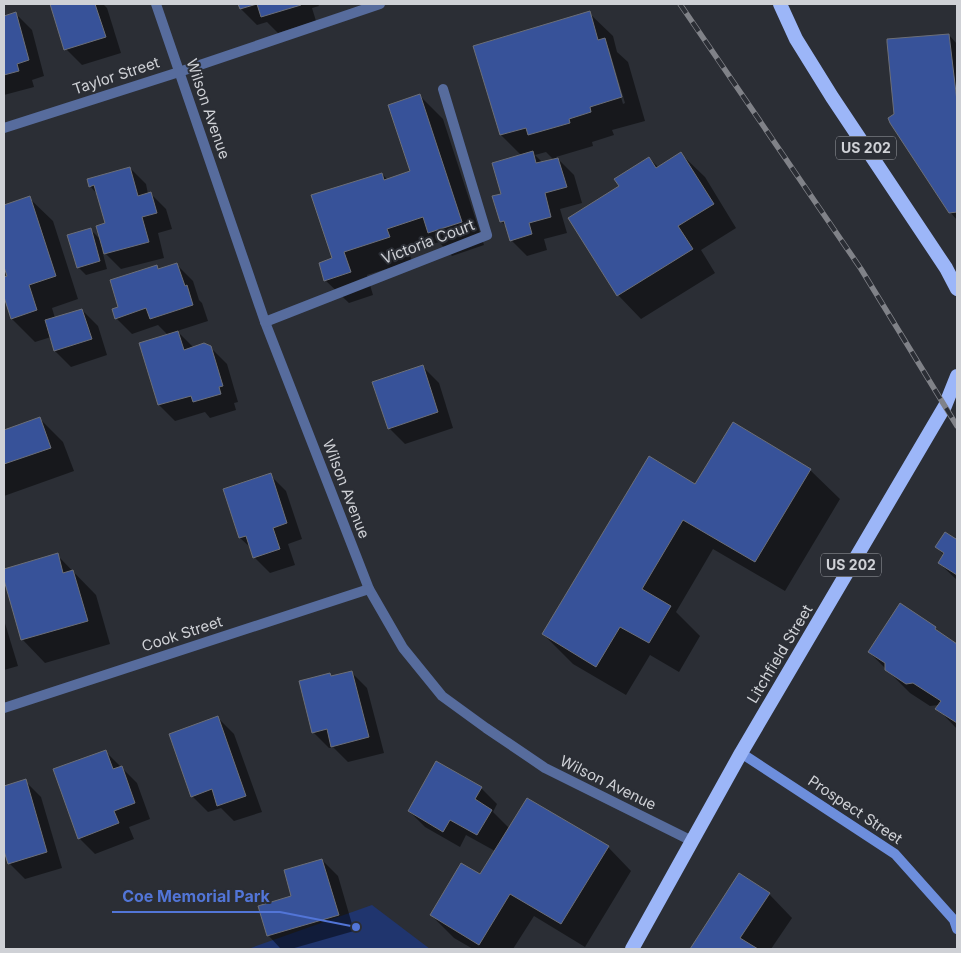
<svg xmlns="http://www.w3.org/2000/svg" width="961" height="953" font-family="Inter,sans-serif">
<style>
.green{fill:#20356e}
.shadow{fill:#0007;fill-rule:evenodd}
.building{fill:#375299;stroke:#6c6f78}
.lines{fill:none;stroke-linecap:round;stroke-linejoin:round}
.minor{stroke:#576c9d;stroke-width:10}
.secondary{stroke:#6d8edc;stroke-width:10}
.trunk{stroke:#9cb6f8;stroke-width:14}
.rail-casing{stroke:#808288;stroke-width:5.5}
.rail{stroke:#2b2e35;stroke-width:4;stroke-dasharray:11;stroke-linecap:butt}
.labels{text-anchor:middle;stroke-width:4;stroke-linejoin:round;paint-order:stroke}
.shield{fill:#2b2e35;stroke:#9ea0a6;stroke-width:1}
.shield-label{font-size:14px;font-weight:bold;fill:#cfd1d6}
.street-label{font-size:15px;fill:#cfd1d6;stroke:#2b2e35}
.leader{fill:none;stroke:#5275d7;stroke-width:2}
.callout-dot{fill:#5275d7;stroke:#2b2e35;stroke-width:2}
.callout-label{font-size:16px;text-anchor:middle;font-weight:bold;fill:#5275d7;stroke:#2b2e35;stroke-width:4;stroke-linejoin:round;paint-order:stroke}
</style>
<rect width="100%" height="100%" fill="#2b2e35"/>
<polygon class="green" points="372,905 430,949 248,949"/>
<g class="shadow">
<polygon points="52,4 103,4 107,8 121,53 82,65 66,49"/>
<polygon points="239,4 318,4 319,6 312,8 316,21 278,33 267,22 257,25 241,9"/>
<path d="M589,13L613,36L617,52L628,62L645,121L612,130L614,135L592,142L593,146L556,157L574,175L582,203L560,209L567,233L544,239L547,250L527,256L511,240L508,228L501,221L502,195L522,156L501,135L475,47ZM606,45L609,49L625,103L623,104ZM546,152L554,160L543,163L535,155Z"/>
<polygon points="16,14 32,30 44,76 32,80 34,87 4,95 4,17"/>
<polygon points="949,35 957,44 957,220 950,212 895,114"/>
<polygon points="420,96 443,119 484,245 452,256 439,242 409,252 412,261 367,275 373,295 349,303 325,280 333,259 382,174 388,180 411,172"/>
<polygon points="681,154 705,177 736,228 701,250 715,273 641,319 618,295 570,219 621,187 649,158 659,168"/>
<polygon points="130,168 146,184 148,194 151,194 166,209 172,229 158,233 164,258 121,269 102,250 107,269 86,275 78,267 91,230 102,241 106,224 97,194 90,186"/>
<polygon points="29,198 53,221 78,299 52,308 55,318 82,310 98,326 107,355 71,367 55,351 51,337 35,342 12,319 4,293 4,278 8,277 4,263 4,206"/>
<polygon points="177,265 193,281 199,300 202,303 208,321 177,331 194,348 210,347 227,364 238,402 234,403 236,410 210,418 205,412 175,421 159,405 168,335 158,325 132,334 116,318 120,308 156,267 160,270"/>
<polygon points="423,367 439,383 453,428 405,444 389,428"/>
<polygon points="40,419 63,442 74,471 4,496 4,431"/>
<polygon points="810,470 840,499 785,591 713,549 676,612 700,636 679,672 650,655 626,695 573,664 543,634 696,486"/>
<polygon points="270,475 286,491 302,539 288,544 295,565 270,573 254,557 251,548 240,538"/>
<polygon points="957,538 957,580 939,563 944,555 936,547 956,540"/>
<polygon points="57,555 96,595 110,644 45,663 22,639 4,576 4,570"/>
<polygon points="4,620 18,666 4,670"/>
<polygon points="935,628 945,638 957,645 957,729 937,708 939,705 930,706 910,693 869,652"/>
<polygon points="351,672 367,688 384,753 348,762 333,747 329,748 313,732 330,674 333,677"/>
<polygon points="218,718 234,734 262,812 234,821 221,808 208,812 192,796"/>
<polygon points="105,751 137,783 150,819 129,827 134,839 95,854 79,838"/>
<polygon points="25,781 41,797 62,868 25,879 9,863 4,847 4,787"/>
<polygon points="481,788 497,804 493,812 509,828 608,847 631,871 585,947 534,916 513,949 473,949 454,938 431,915 480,876 495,851 466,835 460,847 425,827 409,811"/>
<polygon points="322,860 338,876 354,931 291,949 279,949 280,948 268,935 293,897"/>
<polygon points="740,875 769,894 792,918 771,949 691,949"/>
</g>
<g class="building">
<polygon points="50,4 95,4 106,37 64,50"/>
<polygon points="238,4 301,4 301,5 261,17 257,4 240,9"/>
<polygon points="590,11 598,40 605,38 622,97 590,107 591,112 569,119 570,123 528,135 526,128 500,135 473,46"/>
<polygon points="16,12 29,60 17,64 19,71 4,75 4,16"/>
<polygon points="949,34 957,101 957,212 949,213 890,123 888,118 894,114 887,42 887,39"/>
<polygon points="420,94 462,222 428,233 423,217 387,229 390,237 344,252 351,272 324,281 319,263 332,258 311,195 382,173 384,180 410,171 388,105"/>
<polygon points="533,151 536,163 558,158 567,187 545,193 551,217 529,223 532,234 510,241 504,221 500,222 492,196 501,194 492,163"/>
<polygon points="681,152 714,204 678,226 693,249 617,296 568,218 619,186 614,179 649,157 656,168"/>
<polygon points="130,167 138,196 151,192 157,213 142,217 149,242 104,254 96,226 105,223 94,185 89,187 87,179"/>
<polygon points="30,196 56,276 29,285 37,310 11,319 4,297 4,277 7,276 4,267 4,205"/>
<polygon points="91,228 100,261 77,268 67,235"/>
<polygon points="177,263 185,286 187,285 193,305 150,319 146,308 115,319 112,309 118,307 110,280 157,265 158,269"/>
<polygon points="82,309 92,339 54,351 45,320"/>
<polygon points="178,331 184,350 204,343 211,346 223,386 219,387 221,394 193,402 191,396 158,405 139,343"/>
<polygon points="423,365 438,412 388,429 372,382"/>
<polygon points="40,417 51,448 4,464 4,430"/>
<polygon points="733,422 811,469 755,562 683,520 642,589 671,606 649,643 620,627 596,667 542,634 649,456 695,484"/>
<polygon points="271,473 287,523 273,528 280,549 253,558 246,536 239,538 223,489"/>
<polygon points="945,532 956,539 957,536 957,575 938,563 944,553 935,547"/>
<polygon points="58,553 63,573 73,570 88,621 21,640 4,580 4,569"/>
<polygon points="900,603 936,627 935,629 957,644 957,723 935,709 941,701 913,683 906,684 885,670 885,663 868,652"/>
<polygon points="352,671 369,737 331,747 327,729 312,733 299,681 330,673 331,676"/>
<polygon points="218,716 246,796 217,806 212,789 191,797 169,734"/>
<polygon points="106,750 113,769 122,766 135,803 114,811 119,823 78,839 53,769"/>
<polygon points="436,761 482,787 475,799 492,810 477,835 450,820 443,832 408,811"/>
<polygon points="26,779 47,852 8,864 4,851 4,786"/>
<polygon points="527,798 609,846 561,924 510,894 479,945 430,915 461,863 480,874"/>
<polygon points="322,859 339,915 267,936 258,906 291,896 284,870"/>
<polygon points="739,873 770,893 740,938 758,949 690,949"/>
</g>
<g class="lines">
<g class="minor">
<polyline points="156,4 265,322 369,589 403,648 442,696 486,728 545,768 692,841"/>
<polyline points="4,128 179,72 380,4"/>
<polyline points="265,322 487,235 443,89"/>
<polyline points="4,708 369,589"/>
</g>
<polyline class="secondary" points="741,753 895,854 954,920 957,929"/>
<g class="trunk">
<polyline points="780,4 796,39 832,97 946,268 957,289"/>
<polyline points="632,949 741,753 945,406 957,376"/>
</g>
<g class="rail-casing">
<polyline id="rail" points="680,4 861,269 957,426"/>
</g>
<use href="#rail" class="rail"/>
</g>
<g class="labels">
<g class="shield">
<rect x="836" y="136.5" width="60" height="23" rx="4"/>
<rect x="821" y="553.5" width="60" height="23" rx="4"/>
</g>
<g class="shield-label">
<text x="866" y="153">US 202</text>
<text x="851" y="570">US 202</text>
</g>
<g class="street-label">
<text transform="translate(116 76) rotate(-18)" y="5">Taylor Street</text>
<text transform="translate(208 109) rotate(71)" y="5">Wilson Avenue</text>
<text transform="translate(428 242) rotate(-21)" y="5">Victoria Court</text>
<text transform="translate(346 489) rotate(69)" y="5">Wilson Avenue</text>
<text transform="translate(182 634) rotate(-18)" y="5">Cook Street</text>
<text transform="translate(780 654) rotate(-59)" y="5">Litchfield Street</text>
<text transform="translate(608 783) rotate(26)" y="5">Wilson Avenue</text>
<text transform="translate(855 810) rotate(34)" y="5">Prospect Street</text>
</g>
</g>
<path class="leader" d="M356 927L280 912H112"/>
<circle class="callout-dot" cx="356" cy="927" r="5"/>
<g class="callout-label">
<text x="196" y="902">Coe Memorial Park</text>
</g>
<rect width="961" height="953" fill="none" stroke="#cfd1d6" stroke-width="10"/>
</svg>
